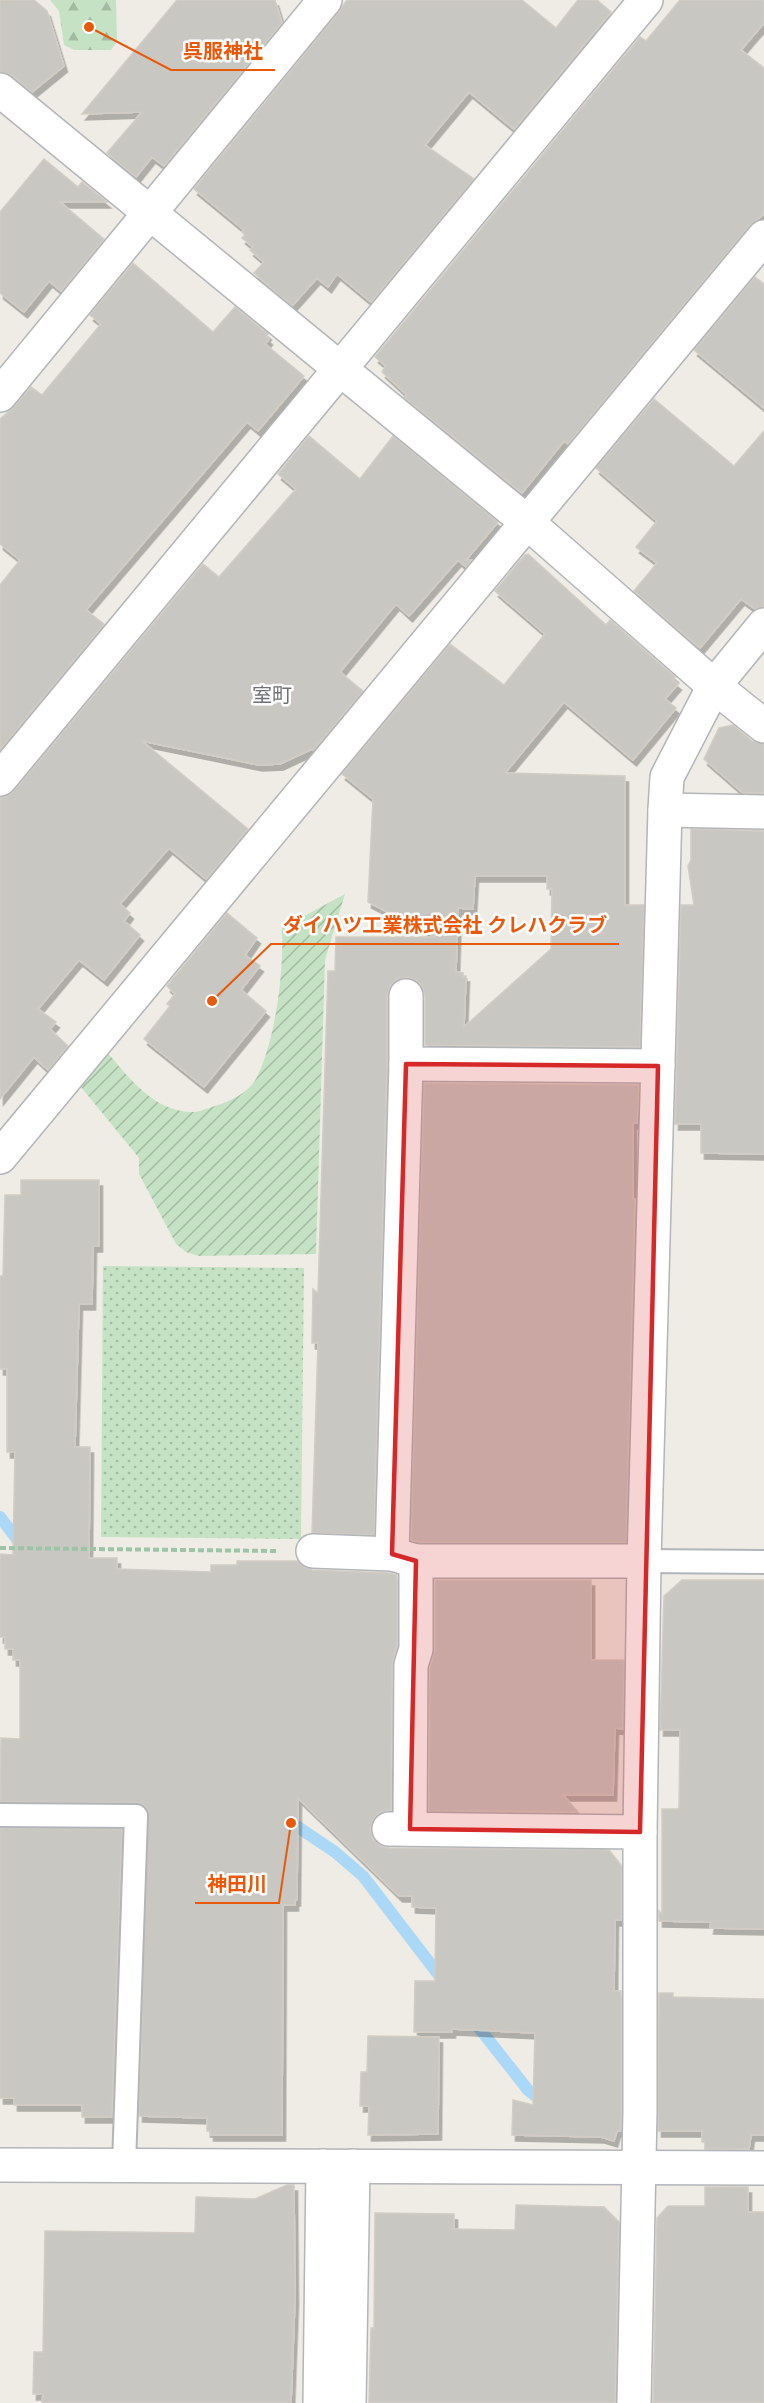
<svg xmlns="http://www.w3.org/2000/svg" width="764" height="2403" font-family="Ubuntu,'Noto Sans JP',sans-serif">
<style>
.grass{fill:url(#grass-dots)}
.forest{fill:url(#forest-firs)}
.garden{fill:url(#garden-furrows)}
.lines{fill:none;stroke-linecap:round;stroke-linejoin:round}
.stream{stroke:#acd8f7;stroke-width:12}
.building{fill:#c9c7c2;stroke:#d2cdc4;stroke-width:1.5;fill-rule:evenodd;filter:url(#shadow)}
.service-casing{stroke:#b2b5b9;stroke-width:26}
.minor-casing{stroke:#b2b5b9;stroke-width:36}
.tertiary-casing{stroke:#b2b5b9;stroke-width:36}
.path{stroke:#9ec4a8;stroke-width:4;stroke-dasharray:6 3;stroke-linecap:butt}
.service{stroke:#fff;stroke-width:22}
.minor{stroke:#fff;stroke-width:33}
.tertiary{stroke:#fff;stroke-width:33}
.marked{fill:#d62828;fill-opacity:0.2;stroke:#d62828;stroke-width:4.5;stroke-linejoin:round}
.labels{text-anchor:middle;stroke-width:5;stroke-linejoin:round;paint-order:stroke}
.neighbourhood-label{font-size:20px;fill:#6e7276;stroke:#fff}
.leader{fill:none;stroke:#e8590c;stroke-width:2}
.callout-dot{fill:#e8590c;stroke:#fff;stroke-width:2}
.callout-label{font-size:20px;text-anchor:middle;font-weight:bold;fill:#e8590c;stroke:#fff;stroke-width:5;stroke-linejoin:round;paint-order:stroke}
</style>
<defs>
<pattern id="grass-dots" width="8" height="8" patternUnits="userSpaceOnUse" patternTransform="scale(1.5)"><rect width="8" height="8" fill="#c5e3c4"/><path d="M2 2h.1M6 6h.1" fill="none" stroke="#a3bba3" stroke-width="1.8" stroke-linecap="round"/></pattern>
<pattern id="forest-firs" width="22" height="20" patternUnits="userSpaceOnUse" patternTransform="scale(1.5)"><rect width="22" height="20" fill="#c5e3c4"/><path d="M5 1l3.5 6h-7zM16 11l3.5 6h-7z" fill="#a3bba3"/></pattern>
<pattern id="garden-furrows" width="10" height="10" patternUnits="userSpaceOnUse" patternTransform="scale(1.5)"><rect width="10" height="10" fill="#c5e3c4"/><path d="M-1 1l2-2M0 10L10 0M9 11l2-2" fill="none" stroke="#a3bba3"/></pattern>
<filter id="shadow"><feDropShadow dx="3.5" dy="6" stdDeviation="0" flood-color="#0004"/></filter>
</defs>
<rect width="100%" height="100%" fill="#eeece5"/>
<polygon class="grass" points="103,1266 304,1268 301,1539 101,1537"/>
<polygon class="forest" points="50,0 116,0 117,42 111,50 74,50 64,45 59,11"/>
<path class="garden" d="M345,894L325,960L316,1254L199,1256L186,1252L176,1244L139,1174V1158L81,1087L107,1052C131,1080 155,1113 195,1112C203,1111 213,1106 221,1104C235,1099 251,1090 257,1077C276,1038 284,971 282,928Z"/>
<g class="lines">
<g class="stream">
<polyline points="0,1517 23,1547"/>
<polyline points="286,1819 335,1852 363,1876 445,1983"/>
<polyline points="472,2019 528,2090 537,2097 546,2099"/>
</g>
</g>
<g class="building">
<polygon points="0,0 34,0 47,11 64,66 32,92 12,75 0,72"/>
<polygon points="177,0 275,0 282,23 164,166 152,157 136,177 107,153 142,112 82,114"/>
<polygon points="347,0 522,0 556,28 578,0 597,0 611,12 514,129 469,92 425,145 474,179 371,302 337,274 328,287 317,278 292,306 254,273 264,262 250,250 253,247 242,238 245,235 242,232 244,230 194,189 339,12"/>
<polygon points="680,0 764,0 764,23 741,50 764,68 764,214 750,225 568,444 564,441 522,493 404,397 407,395 382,372 386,366 375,357 640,37 646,41"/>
<polygon points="44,159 78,187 82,182 107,202 60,202 104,239 61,291 49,281 24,312 0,293 0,212"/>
<polygon points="133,263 213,332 235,307 268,334 266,336 269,339 265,344 304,376 258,431 247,422 86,610 104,624 0,750 0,585 20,560 0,544 0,419 14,407 31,387 42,395 101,324 90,315"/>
<polygon points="755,277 764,284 764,408 694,350"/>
<polygon points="654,399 734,466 764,431 764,607 755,609 741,599 700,648 634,591 657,563 636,547 657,521 596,468"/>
<polygon points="309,436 360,479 393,436 498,522 466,560 472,560 466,567 458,560 409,616 396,604 340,672 363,691 313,750 312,749 280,764 259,765 142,741 248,829 206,879 169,848 120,904 130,913 124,921 140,935 104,980 79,960 38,1009 56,1022 50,1029 68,1046 48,1070 34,1057 0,1099 0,797 7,796 14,791 203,564 219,577 296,489 278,474"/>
<path d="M528,554L606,625L610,620L675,677L673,680L678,684L665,699L676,708L633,760L564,702L505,773L625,776V905H644L640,1047L425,1045V996L422,986L416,980L407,977L397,980L390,986L387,996V1064L374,1535L312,1533L318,1343H312L313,1289L318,1293L328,971H335L336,937H436L368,902L373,799L342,774L450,644L504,685L545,634L495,591L525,555ZM475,876H547V889H552L551,949L464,1027L466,976H463V973L456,972L458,908L473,909Z"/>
<polygon points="733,725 752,741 764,744 764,793 743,793 704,759 719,728"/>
<polygon points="691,829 764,831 764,1154 701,1153 701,1124 675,1124 681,905 694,905 688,866 691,860"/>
<polygon points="227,913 257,938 245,955 260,966 241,990 266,1011 204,1087 144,1039 170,1006 167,1004 175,994 167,986"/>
<polygon points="424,1083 639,1085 637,1123 633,1123 633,1199 635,1199 626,1542 419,1542 411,1540"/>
<polygon points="21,1180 99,1180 99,1246 93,1246 92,1304 79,1304 75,1447 90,1447 89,1558 117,1558 117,1569 211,1572 211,1565 237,1565 237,1561 298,1561 304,1567 312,1570 389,1573 397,1575 397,1646 392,1665 391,1810 380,1812 373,1819 370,1829 373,1839 380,1845 389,1848 609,1850 621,1865 621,1920 615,1920 614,1991 621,1991 621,2131 617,2131 614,2141 601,2137 512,2135 513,2100 533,2105 535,2033 452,2029 452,2032 414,2032 415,1981 435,1981 436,1908 412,1907 412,1896 399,1896 298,1798 297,1900 295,1900 295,1905 283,1905 282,2135 210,2135 210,2131 207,2131 207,2118 139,2116 148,1810 143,1805 136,1803 0,1802 1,1738 20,1739 20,1660 13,1660 13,1649 5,1649 5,1637 0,1637 0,1554 13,1555 15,1452 7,1452 7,1369 0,1369 0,1276 3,1276 5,1195 21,1195"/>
<polygon points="435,1580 591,1580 591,1660 624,1660 623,1729 615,1728 613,1795 563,1795 578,1812 429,1811 430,1668 435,1649"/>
<polygon points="682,1580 764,1580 764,1929 710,1928 711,1922 659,1921 659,1911 662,1914 662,1809 679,1809 680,1730 660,1730 664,1596"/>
<polygon points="0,1828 122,1829 112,2117 82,2117 82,2105 14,2105 14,2098 0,2098"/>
<polygon points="659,1993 673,1993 673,1997 764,1999 764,2135 751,2135 749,2149 705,2149 705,2142 702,2142 702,2131 658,2131"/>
<polygon points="368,2036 439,2037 438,2134 368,2135 369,2106 360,2106 361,2072 367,2072"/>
<polygon points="287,2185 294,2185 295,2299 291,2403 42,2403 43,2394 33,2394 34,2352 43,2352 45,2231 195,2233 196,2197 255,2199"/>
<polygon points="705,2187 748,2187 748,2212 764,2212 764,2403 653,2403 657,2218 668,2206 705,2206"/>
<polygon points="516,2205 604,2207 619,2222 615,2403 369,2403 371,2328 374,2328 375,2213 454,2214 454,2229 515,2230"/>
</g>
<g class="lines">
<g class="service-casing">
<g id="service">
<polyline points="644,1561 764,1562"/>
<polyline points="0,1815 136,1816 124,2165"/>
</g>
</g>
<g class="minor-casing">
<g id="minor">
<polyline points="0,90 527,522 714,686 764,726"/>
<polyline points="0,395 325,0"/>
<polyline points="0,779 646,0"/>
<polyline points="665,810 764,812"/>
<polyline points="406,1064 658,1066"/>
<polyline points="0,1157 764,237"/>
<polyline points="313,1551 392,1554 416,1561 644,1561"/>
<polyline points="392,1554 406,1064 406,996"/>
<polyline points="389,1829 640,1832"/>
<polyline points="410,1829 411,1665 416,1649 416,1561"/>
<polyline points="320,2403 323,2166"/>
<polyline points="349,2403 353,2166"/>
<polyline points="634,2403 640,2111 640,1832 644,1561 665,810 667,777 714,686 764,625"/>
</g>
</g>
<g class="tertiary-casing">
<polyline id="tertiary" points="0,2165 764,2168"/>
</g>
<polyline class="path" points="0,1548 278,1551"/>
<use href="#service" class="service"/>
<use href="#minor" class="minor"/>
<use href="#tertiary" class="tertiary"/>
</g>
<path class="marked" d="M406,1064L658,1066L640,1832L410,1829L416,1561L392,1554Z"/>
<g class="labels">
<g class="neighbourhood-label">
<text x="272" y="702">室町</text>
</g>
</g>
<path class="leader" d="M89 27L171 70H275M212 1001L271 944H619M291 1823L279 1903H195"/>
<g class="callout-dot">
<circle cx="89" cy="27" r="6"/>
<circle cx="212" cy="1001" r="6"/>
<circle cx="291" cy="1823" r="6"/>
</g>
<g class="callout-label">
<text x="223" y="58">呉服神社</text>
<text x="445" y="932">ダイハツ工業株式会社 クレハクラブ</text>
<text x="237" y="1891">神田川</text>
</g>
</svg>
